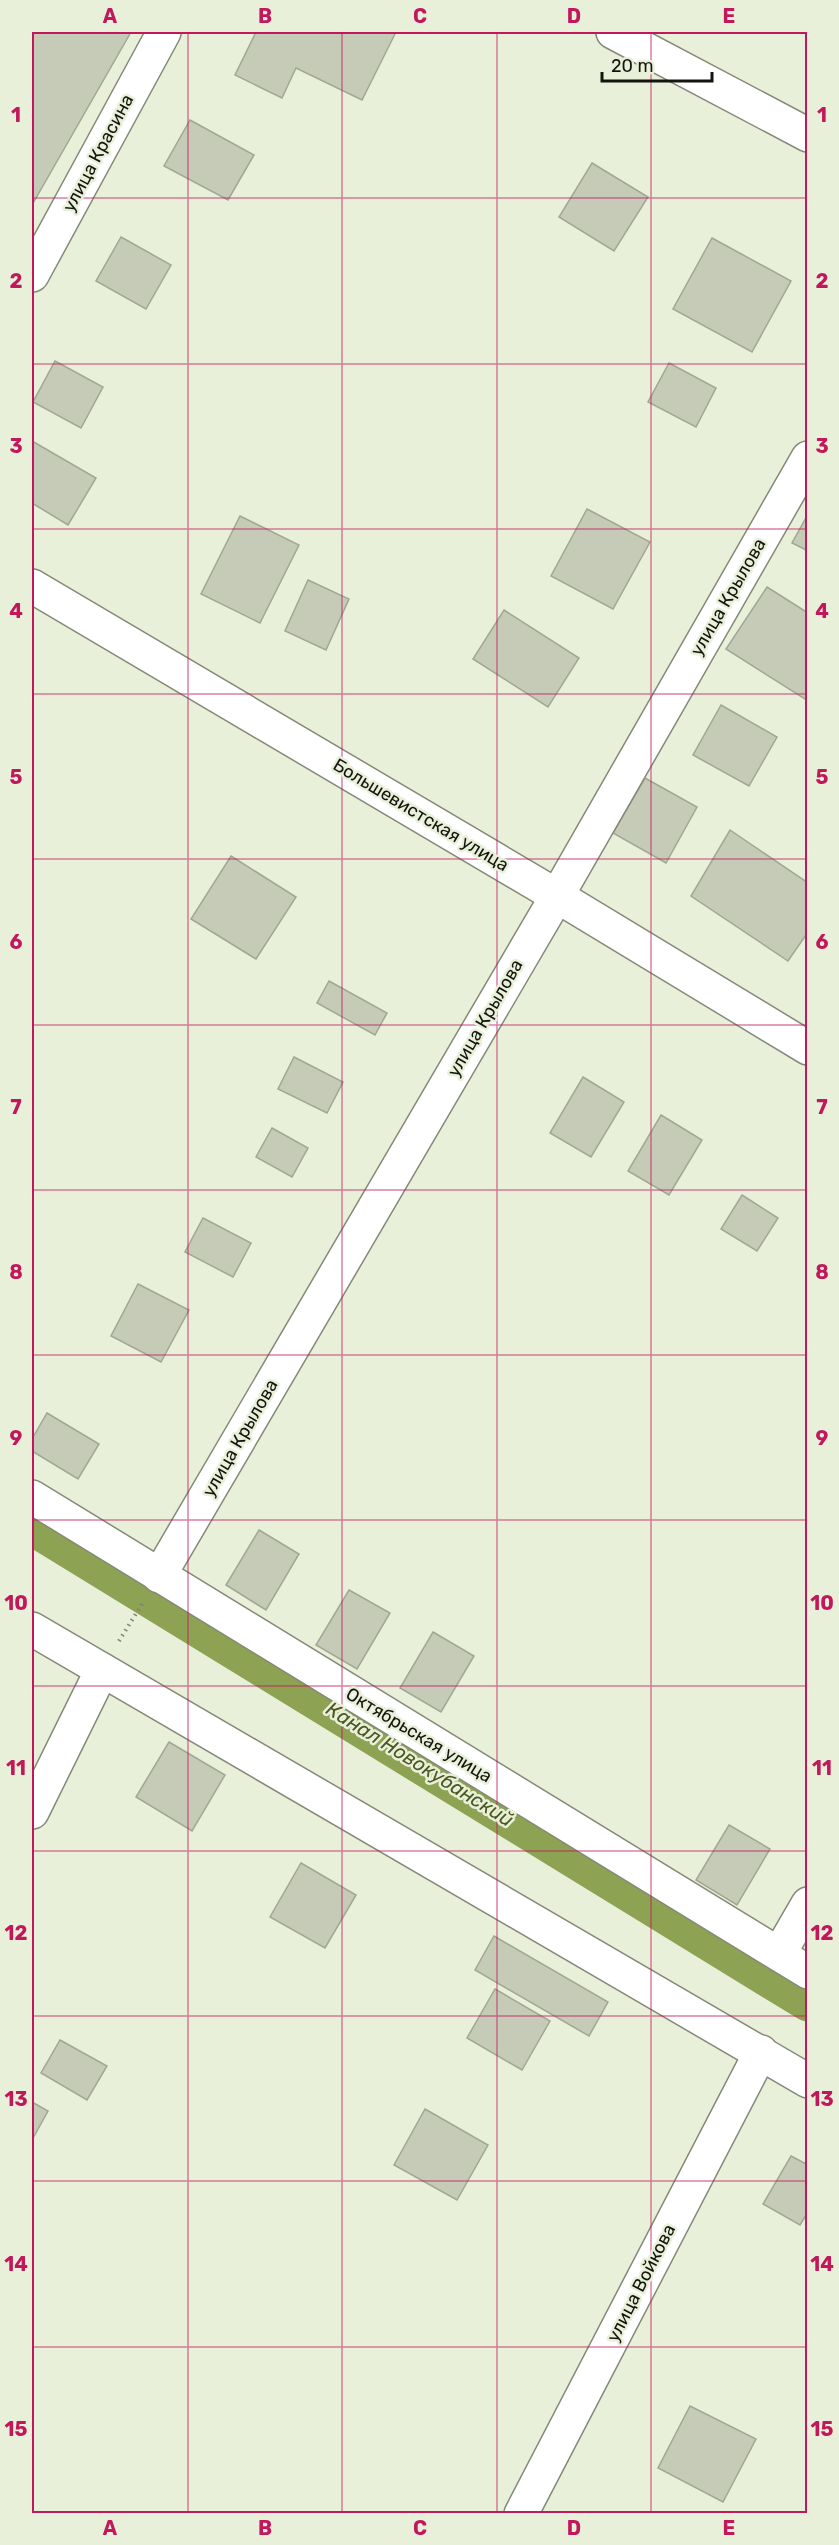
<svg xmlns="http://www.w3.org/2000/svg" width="839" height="2545" font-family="Rubik,sans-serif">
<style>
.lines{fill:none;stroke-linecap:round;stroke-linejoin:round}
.canal{stroke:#8da252;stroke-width:39}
.building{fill:#c5cbb7;stroke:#a0a793;stroke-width:1.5}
.minor-casing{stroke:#848a77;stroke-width:36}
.tertiary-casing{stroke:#848a77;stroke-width:36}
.secondary-casing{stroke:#848a77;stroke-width:36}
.path{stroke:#7f8375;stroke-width:4;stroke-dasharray:1.5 4.5;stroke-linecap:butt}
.minor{stroke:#fff;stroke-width:33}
.tertiary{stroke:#fff;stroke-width:33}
.secondary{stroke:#fff;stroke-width:33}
.grid{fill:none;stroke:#c2185b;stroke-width:1.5;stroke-opacity:0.55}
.labels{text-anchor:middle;stroke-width:5;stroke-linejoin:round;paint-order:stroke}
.street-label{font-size:18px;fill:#12140d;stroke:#e9f0da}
.water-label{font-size:20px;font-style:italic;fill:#4b581f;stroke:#e9f0da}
.neatline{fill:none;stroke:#c2185b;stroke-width:2}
.grid-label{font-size:20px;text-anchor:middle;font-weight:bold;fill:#c2185b}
</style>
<rect width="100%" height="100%" fill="#e9f0da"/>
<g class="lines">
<polyline class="canal" points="32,1526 808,2002"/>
</g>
<g class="building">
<polygon points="32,32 131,32 32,205"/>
<polygon points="256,32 390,32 395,34 362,100 296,68 282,98 235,75"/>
<polygon points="190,120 254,155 228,200 164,166"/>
<polygon points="592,163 648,197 614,251 559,217"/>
<polygon points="121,237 171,265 146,309 96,281"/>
<polygon points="712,238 791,281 752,352 673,309"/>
<polygon points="55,361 103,387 81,428 33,402"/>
<polygon points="669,363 716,388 696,427 648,402"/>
<polygon points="32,441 96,478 68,525 32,503"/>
<polygon points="587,509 650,542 613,609 551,576"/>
<polygon points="808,514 808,551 792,543"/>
<polygon points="240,516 299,545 260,623 201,594"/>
<polygon points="308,580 349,599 326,650 285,631"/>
<polygon points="767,587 808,613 808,701 726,649"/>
<polygon points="504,610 579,658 548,707 473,659"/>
<polygon points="721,705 777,737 749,786 693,755"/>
<polygon points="645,778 697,807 666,863 613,833"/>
<polygon points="730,830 808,883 808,932 788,961 691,896"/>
<polygon points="231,856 296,897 256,959 191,919"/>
<polygon points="329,981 387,1013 375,1035 317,1003"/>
<polygon points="294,1057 343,1082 327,1113 278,1089"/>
<polygon points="583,1077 624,1102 591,1157 550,1133"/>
<polygon points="661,1115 702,1140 669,1195 628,1171"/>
<polygon points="272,1128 308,1148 292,1177 256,1157"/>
<polygon points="742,1195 778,1218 757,1251 721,1229"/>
<polygon points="203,1218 251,1243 233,1277 185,1252"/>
<polygon points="138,1284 189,1310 161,1362 111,1336"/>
<polygon points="47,1413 99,1444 78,1479 32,1451 32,1439"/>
<polygon points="259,1530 299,1554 266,1610 226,1585"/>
<polygon points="349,1590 390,1613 357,1669 316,1645"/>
<polygon points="433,1632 474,1656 441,1712 400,1688"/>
<polygon points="169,1742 225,1775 192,1831 136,1797"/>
<polygon points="729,1825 770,1849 737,1905 696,1880"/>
<polygon points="301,1863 356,1895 325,1948 270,1917"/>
<polygon points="494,1936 608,2002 589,2036 475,1970"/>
<polygon points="495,1989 550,2021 522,2070 467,2038"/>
<polygon points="60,2040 107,2066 87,2100 41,2073"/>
<polygon points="32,2102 48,2111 32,2140"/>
<polygon points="425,2109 488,2145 457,2200 394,2165"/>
<polygon points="791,2156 808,2165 808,2212 800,2225 763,2204"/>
<polygon points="690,2406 756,2439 723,2502 658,2468"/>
</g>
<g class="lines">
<g class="minor-casing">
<g id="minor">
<polyline points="32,275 164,32"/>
<polyline points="32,1497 808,1972"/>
<polyline points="159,1576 557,896 808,458"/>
<polyline points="32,1629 808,2081"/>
<polyline points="32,1812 102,1670"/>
<polyline points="779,1954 808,1904"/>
<polyline points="521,2514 761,2052"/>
</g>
</g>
<g class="tertiary-casing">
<polyline id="tertiary" points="32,586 557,896 808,1048"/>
</g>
<g class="secondary-casing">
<polyline id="secondary" points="613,32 808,135"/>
</g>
<polyline class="path" points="119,1641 142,1604"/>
<use href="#minor" class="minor"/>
<use href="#tertiary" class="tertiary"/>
<use href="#secondary" class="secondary"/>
</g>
<path class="grid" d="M188,32V2514M342,32V2514M497,32V2514M651,32V2514M32,198H808M32,364H808M32,529H808M32,694H808M32,859H808M32,1025H808M32,1190H808M32,1355H808M32,1520H808M32,1686H808M32,1851H808M32,2016H808M32,2181H808M32,2347H808"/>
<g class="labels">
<g class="street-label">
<text transform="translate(98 153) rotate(-62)" y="6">улица Красина</text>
<text transform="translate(728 597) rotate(-60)" y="6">улица Крылова</text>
<text transform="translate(421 815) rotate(31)" y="6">Большевистская улица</text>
<text transform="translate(485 1018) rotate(-60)" y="6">улица Крылова</text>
<text transform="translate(240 1438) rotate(-60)" y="6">улица Крылова</text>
<text transform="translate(419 1735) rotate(31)" y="6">Октябрьская улица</text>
<text transform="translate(641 2283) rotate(-63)" y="6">улица Войкова</text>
</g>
<g class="water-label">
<text transform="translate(420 1764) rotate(32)" y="7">Канал Новокубанский</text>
</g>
</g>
<rect width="839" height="2545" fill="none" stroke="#e9f0da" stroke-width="66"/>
<path d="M602 72v9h110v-9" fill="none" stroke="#12140d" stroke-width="3"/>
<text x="611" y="72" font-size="18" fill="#12140d" stroke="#e9f0da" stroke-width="4.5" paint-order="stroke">20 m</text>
<rect x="33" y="33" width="773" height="2479" class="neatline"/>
<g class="grid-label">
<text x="110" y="23">A</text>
<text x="265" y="23">B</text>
<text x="420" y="23">C</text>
<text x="574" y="23">D</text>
<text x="729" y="23">E</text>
<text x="16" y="122">1</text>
<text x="822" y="122">1</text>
<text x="16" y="288">2</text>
<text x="822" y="288">2</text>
<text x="16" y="453">3</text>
<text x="822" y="453">3</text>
<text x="16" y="618">4</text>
<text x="822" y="618">4</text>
<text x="16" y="784">5</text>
<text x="822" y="784">5</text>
<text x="16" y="949">6</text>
<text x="822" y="949">6</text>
<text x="16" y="1114">7</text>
<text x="822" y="1114">7</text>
<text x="16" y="1279">8</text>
<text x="822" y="1279">8</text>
<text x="16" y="1445">9</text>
<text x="822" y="1445">9</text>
<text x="16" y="1610">10</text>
<text x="822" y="1610">10</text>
<text x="16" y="1775">11</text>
<text x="822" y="1775">11</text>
<text x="16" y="1940">12</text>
<text x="822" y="1940">12</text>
<text x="16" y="2106">13</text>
<text x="822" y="2106">13</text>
<text x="16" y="2271">14</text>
<text x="822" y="2271">14</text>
<text x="16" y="2436">15</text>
<text x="822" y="2436">15</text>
<text x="110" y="2535">A</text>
<text x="265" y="2535">B</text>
<text x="420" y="2535">C</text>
<text x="574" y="2535">D</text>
<text x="729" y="2535">E</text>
</g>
</svg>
